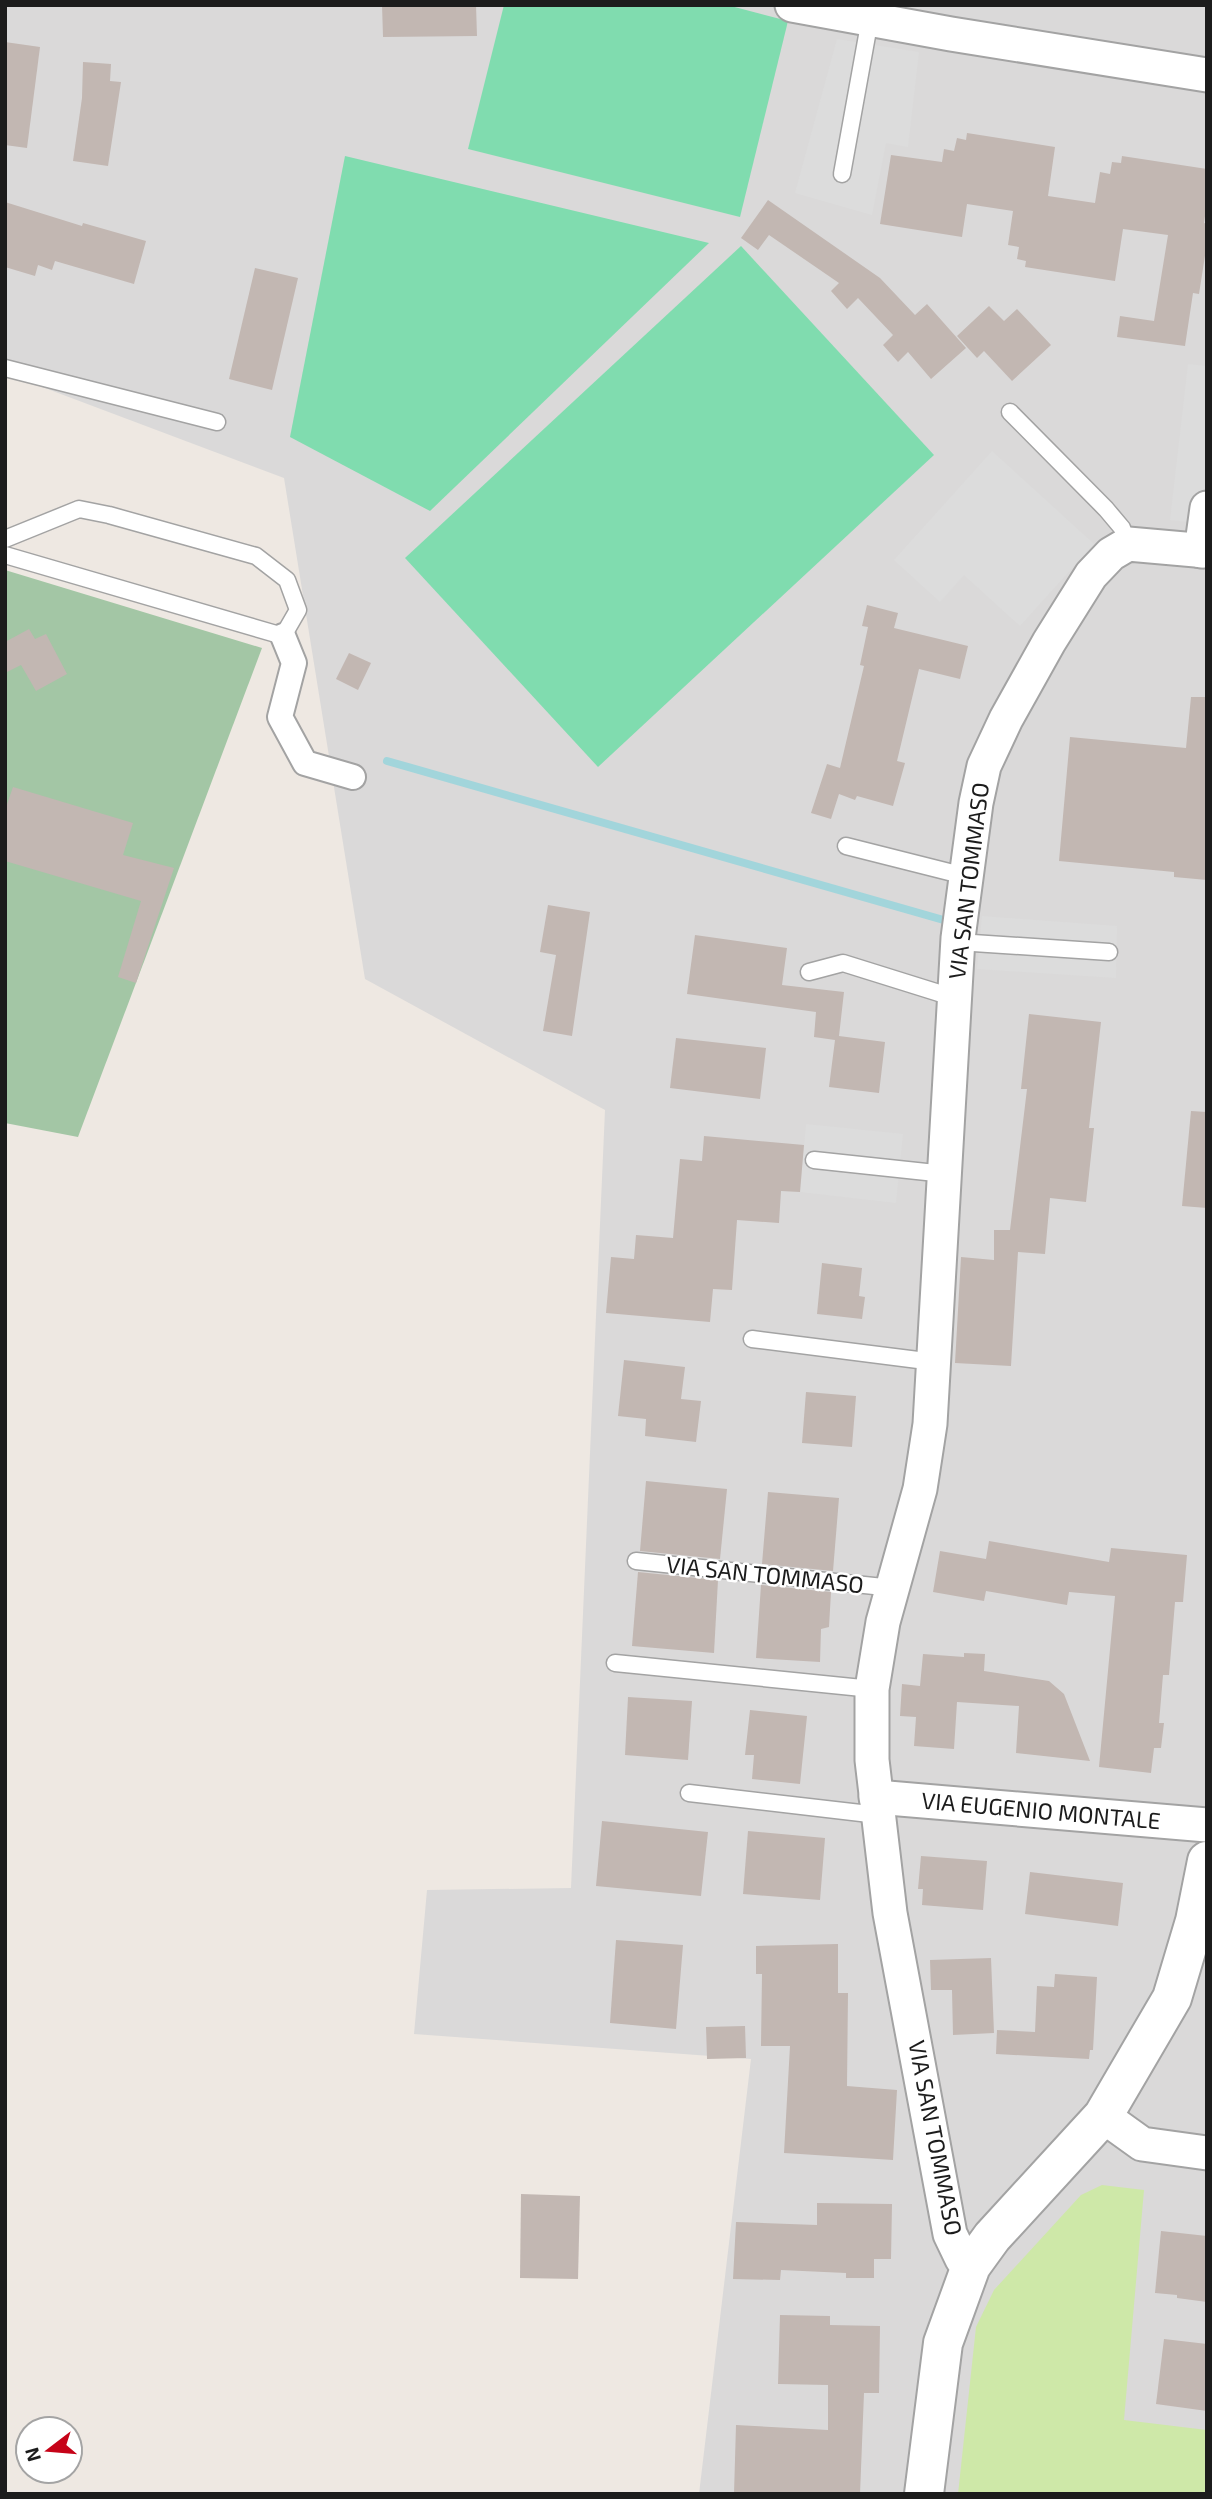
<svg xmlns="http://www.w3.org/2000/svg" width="1212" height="2499" font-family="'Exo 2',sans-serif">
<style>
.residential{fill:#dad9d9}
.grass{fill:#cee8a8}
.cemetery{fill:#a3c6a5}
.pitch{fill:#80dcaf}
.parking{fill:#dcdcdc}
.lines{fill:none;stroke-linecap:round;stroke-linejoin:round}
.stream{stroke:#a2d5db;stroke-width:8}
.building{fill:#c2b7b2}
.service-casing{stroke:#a3a3a3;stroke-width:19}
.pedestrian-casing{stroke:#a3a3a3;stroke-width:28}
.minor-casing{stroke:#a3a3a3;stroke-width:37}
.tertiary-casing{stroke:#a3a3a3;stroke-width:42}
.service{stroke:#fff;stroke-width:16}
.pedestrian{stroke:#fff;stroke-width:24}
.minor{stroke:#fff;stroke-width:33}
.tertiary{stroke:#fff;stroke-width:38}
.labels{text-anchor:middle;stroke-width:5;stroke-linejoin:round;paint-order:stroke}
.street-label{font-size:23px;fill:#1c1c1c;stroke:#fff}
</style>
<rect width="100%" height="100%" fill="#eee8e2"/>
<polygon class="residential" points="5,5 1207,5 1207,2494 699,2494 751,2059 414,2034 427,1890 571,1888 605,1110 365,979 284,478 5,373"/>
<polygon class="grass" points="1102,2185 1144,2190 1124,2420 1207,2430 1207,2494 958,2494 976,2327 994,2290 1081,2195"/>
<polygon class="cemetery" points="5,570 262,648 78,1137 5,1123"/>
<g class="pitch">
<polygon points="504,5 727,5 788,21 740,217 468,149"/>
<polygon points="345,156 709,243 430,511 290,437"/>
<polygon points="741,246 934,455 598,767 405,558"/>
</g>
<g class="parking">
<polygon points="837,39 919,52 908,147 886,143 872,215 795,193"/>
<polygon points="1188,364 1207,366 1207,524 1170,520"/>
<polygon points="992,451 1094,544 1020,626 964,575 940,602 894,560"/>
<polygon points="982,916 1117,926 1116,978 977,969"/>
<polygon points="806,1124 903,1134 896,1203 800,1192"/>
</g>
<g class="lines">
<polyline class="stream" points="387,761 947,921"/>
</g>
<g class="building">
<polygon points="382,5 476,5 477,36 383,37"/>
<polygon points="5,42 40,47 27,148 5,145"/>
<polygon points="83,62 111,64 110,81 121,82 108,166 73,161 82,98"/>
<polygon points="967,133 1055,147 1048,196 1095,203 1100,172 1110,174 1112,162 1121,163 1122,156 1207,169 1207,202 1204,223 1207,224 1207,243 1199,294 1193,293 1185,346 1117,337 1120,316 1154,321 1168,235 1123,229 1115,281 1025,267 1026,261 1017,259 1019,247 1008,245 1013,211 967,204 962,237 880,224 891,155 942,162 944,149 954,151 957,138 966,140"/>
<polygon points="768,200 880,278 915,315 927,304 966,348 931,379 908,352 898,362 883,345 893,335 858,298 847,309 831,291 839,283 769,235 758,250 741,238"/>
<polygon points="5,202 82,226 83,223 146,241 134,284 55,261 52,270 38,265 35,276 5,267"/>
<polygon points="255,268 298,278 272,390 229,379"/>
<polygon points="989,306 1004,321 1017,309 1051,345 1012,381 984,351 977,358 957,336"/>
<polygon points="867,605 898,613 894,628 968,646 960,679 919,669 897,761 905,763 893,806 857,796 855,800 839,794 831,819 811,813 827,764 840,768 864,666 860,665 868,627 862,626"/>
<polygon points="29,629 35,639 46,634 67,674 36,691 21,665 5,673 5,642"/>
<polygon points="349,653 371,663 358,690 336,679"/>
<polygon points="1191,697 1207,697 1207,880 1174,877 1174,872 1059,861 1070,737 1186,748"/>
<polygon points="13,787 133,823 123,855 174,868 136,983 118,977 141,901 5,861 5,810"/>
<polygon points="548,905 590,912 572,1036 543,1031 556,955 540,952"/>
<polygon points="695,935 787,948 782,985 844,992 839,1036 885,1042 879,1093 829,1087 835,1040 814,1037 816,1012 687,994"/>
<polygon points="1029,1014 1101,1022 1089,1128 1094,1128 1086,1202 1050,1198 1045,1254 1018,1252 1011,1366 955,1363 961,1257 994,1260 994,1230 1010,1230 1027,1089 1021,1089"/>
<polygon points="676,1038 766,1048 760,1099 670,1088"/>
<polygon points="1191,1111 1207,1112 1207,1208 1182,1206"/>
<polygon points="704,1136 804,1145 800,1192 781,1191 779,1223 737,1220 732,1290 713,1289 710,1322 606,1313 611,1257 634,1259 636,1235 673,1238 680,1159 702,1161"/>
<polygon points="822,1263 862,1268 859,1296 865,1297 862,1319 817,1314"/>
<polygon points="624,1360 685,1367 681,1399 701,1401 696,1442 645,1436 646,1419 618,1416"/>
<polygon points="806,1392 856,1396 852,1447 802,1443"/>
<polygon points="646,1481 727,1489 720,1559 640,1551"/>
<polygon points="768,1492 839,1498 833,1571 762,1564"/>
<polygon points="989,1541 1109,1562 1111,1548 1187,1555 1183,1602 1175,1602 1169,1675 1163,1675 1159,1723 1164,1723 1161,1748 1154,1748 1151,1773 1099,1767 1115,1596 1069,1592 1067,1605 986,1591 984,1601 933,1592 940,1551 986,1559"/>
<polygon points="638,1572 718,1580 714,1653 632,1646"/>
<polygon points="761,1585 831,1592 829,1627 821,1629 820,1662 756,1658"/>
<polygon points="964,1653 985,1654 984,1671 1049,1681 1064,1694 1090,1761 1016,1753 1019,1706 957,1702 954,1749 914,1746 916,1717 900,1716 902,1684 920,1686 923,1654 964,1657"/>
<polygon points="628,1697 692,1701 688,1760 625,1755"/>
<polygon points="750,1710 807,1716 800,1784 752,1779 754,1755 745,1755"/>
<polygon points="602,1821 708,1832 701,1896 596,1886"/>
<polygon points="748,1831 825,1838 820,1900 743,1894"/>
<polygon points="921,1856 987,1861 983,1910 922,1905 923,1889 918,1889"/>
<polygon points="1030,1872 1123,1883 1118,1926 1025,1914"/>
<polygon points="616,1940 683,1945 676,2029 610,2023"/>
<polygon points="838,1944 838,1993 848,1993 847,2086 897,2090 893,2160 784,2153 790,2046 761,2046 762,1974 756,1974 756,1946"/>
<polygon points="991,1958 994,2033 953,2035 952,1990 931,1990 930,1960"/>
<polygon points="1055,1974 1097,1977 1093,2050 1090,2050 1089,2059 996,2054 997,2030 1035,2032 1037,1986 1054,1987"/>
<polygon points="745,2026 746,2058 707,2059 706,2027"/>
<polygon points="521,2194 580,2196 578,2279 520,2278"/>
<polygon points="817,2203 892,2204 891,2259 874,2259 874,2278 846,2278 846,2273 781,2270 780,2280 733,2279 736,2222 817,2225"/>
<polygon points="1161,2231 1207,2236 1207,2302 1177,2298 1177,2295 1155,2293"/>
<polygon points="780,2315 830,2316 830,2325 880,2326 879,2393 864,2393 860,2494 734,2494 736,2425 828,2430 828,2385 778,2384"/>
<polygon points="1164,2339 1207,2344 1207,2411 1156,2404"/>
</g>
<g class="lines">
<g class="service-casing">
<g id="service">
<polyline points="842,174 870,19"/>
<polyline points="5,368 217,422"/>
<polyline points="1010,412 1106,509 1122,528 1128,544"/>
<polyline points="5,539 79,509 109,515 256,556 287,580 298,610 283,636 5,555"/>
<polyline points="846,846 965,876"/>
<polyline points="958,942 1109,952"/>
<polyline points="809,972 843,963 955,998"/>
<polyline points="814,1160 945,1174"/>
<polyline points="752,1339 934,1362"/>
<polyline points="636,1561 893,1588"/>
<polyline points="615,1663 872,1689"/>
<polyline points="689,1793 878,1815"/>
</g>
</g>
<g class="pedestrian-casing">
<polyline id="pedestrian" points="283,636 294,663 280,717 305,763 353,777"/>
</g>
<g class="minor-casing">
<g id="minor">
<polyline points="792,5 951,34 1207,75"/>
<polyline points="1201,551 1207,508"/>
<polyline points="876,1797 1207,1825"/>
<polyline points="1103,2116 1142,2144 1207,2153"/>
<polyline points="971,2266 962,2259 950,2234 890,1913 872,1760 872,1689 883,1622 920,1489 930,1424 958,938 976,803 984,766 1006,719 1049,642 1091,575 1111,554 1128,544 1207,551"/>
</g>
</g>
<g class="tertiary-casing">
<polyline id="tertiary" points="924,2494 943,2343 971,2266 992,2237 1103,2116 1172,1998 1195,1921 1207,1861"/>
</g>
<use href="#service" class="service"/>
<use href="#pedestrian" class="pedestrian"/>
<use href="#minor" class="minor"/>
<use href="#tertiary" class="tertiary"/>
</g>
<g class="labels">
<g class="street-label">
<text transform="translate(969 881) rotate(-83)" y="8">VIA SAN TOMMASO</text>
<text transform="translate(765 1575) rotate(6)" y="8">VIA SAN TOMMASO</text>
<text transform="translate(1041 1811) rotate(5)" y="8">VIA EUGENIO MONTALE</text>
<text transform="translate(935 2138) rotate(79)" y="8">VIA SAN TOMMASO</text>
</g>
</g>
<rect width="1212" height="2499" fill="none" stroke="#1c1c1c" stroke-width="14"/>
<g transform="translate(49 2450) rotate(254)"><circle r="33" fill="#ffffff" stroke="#a4a4a4" stroke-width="2"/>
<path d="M0-5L12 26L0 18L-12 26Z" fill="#c60318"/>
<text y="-10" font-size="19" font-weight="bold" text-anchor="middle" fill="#1c1c1c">N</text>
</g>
</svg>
